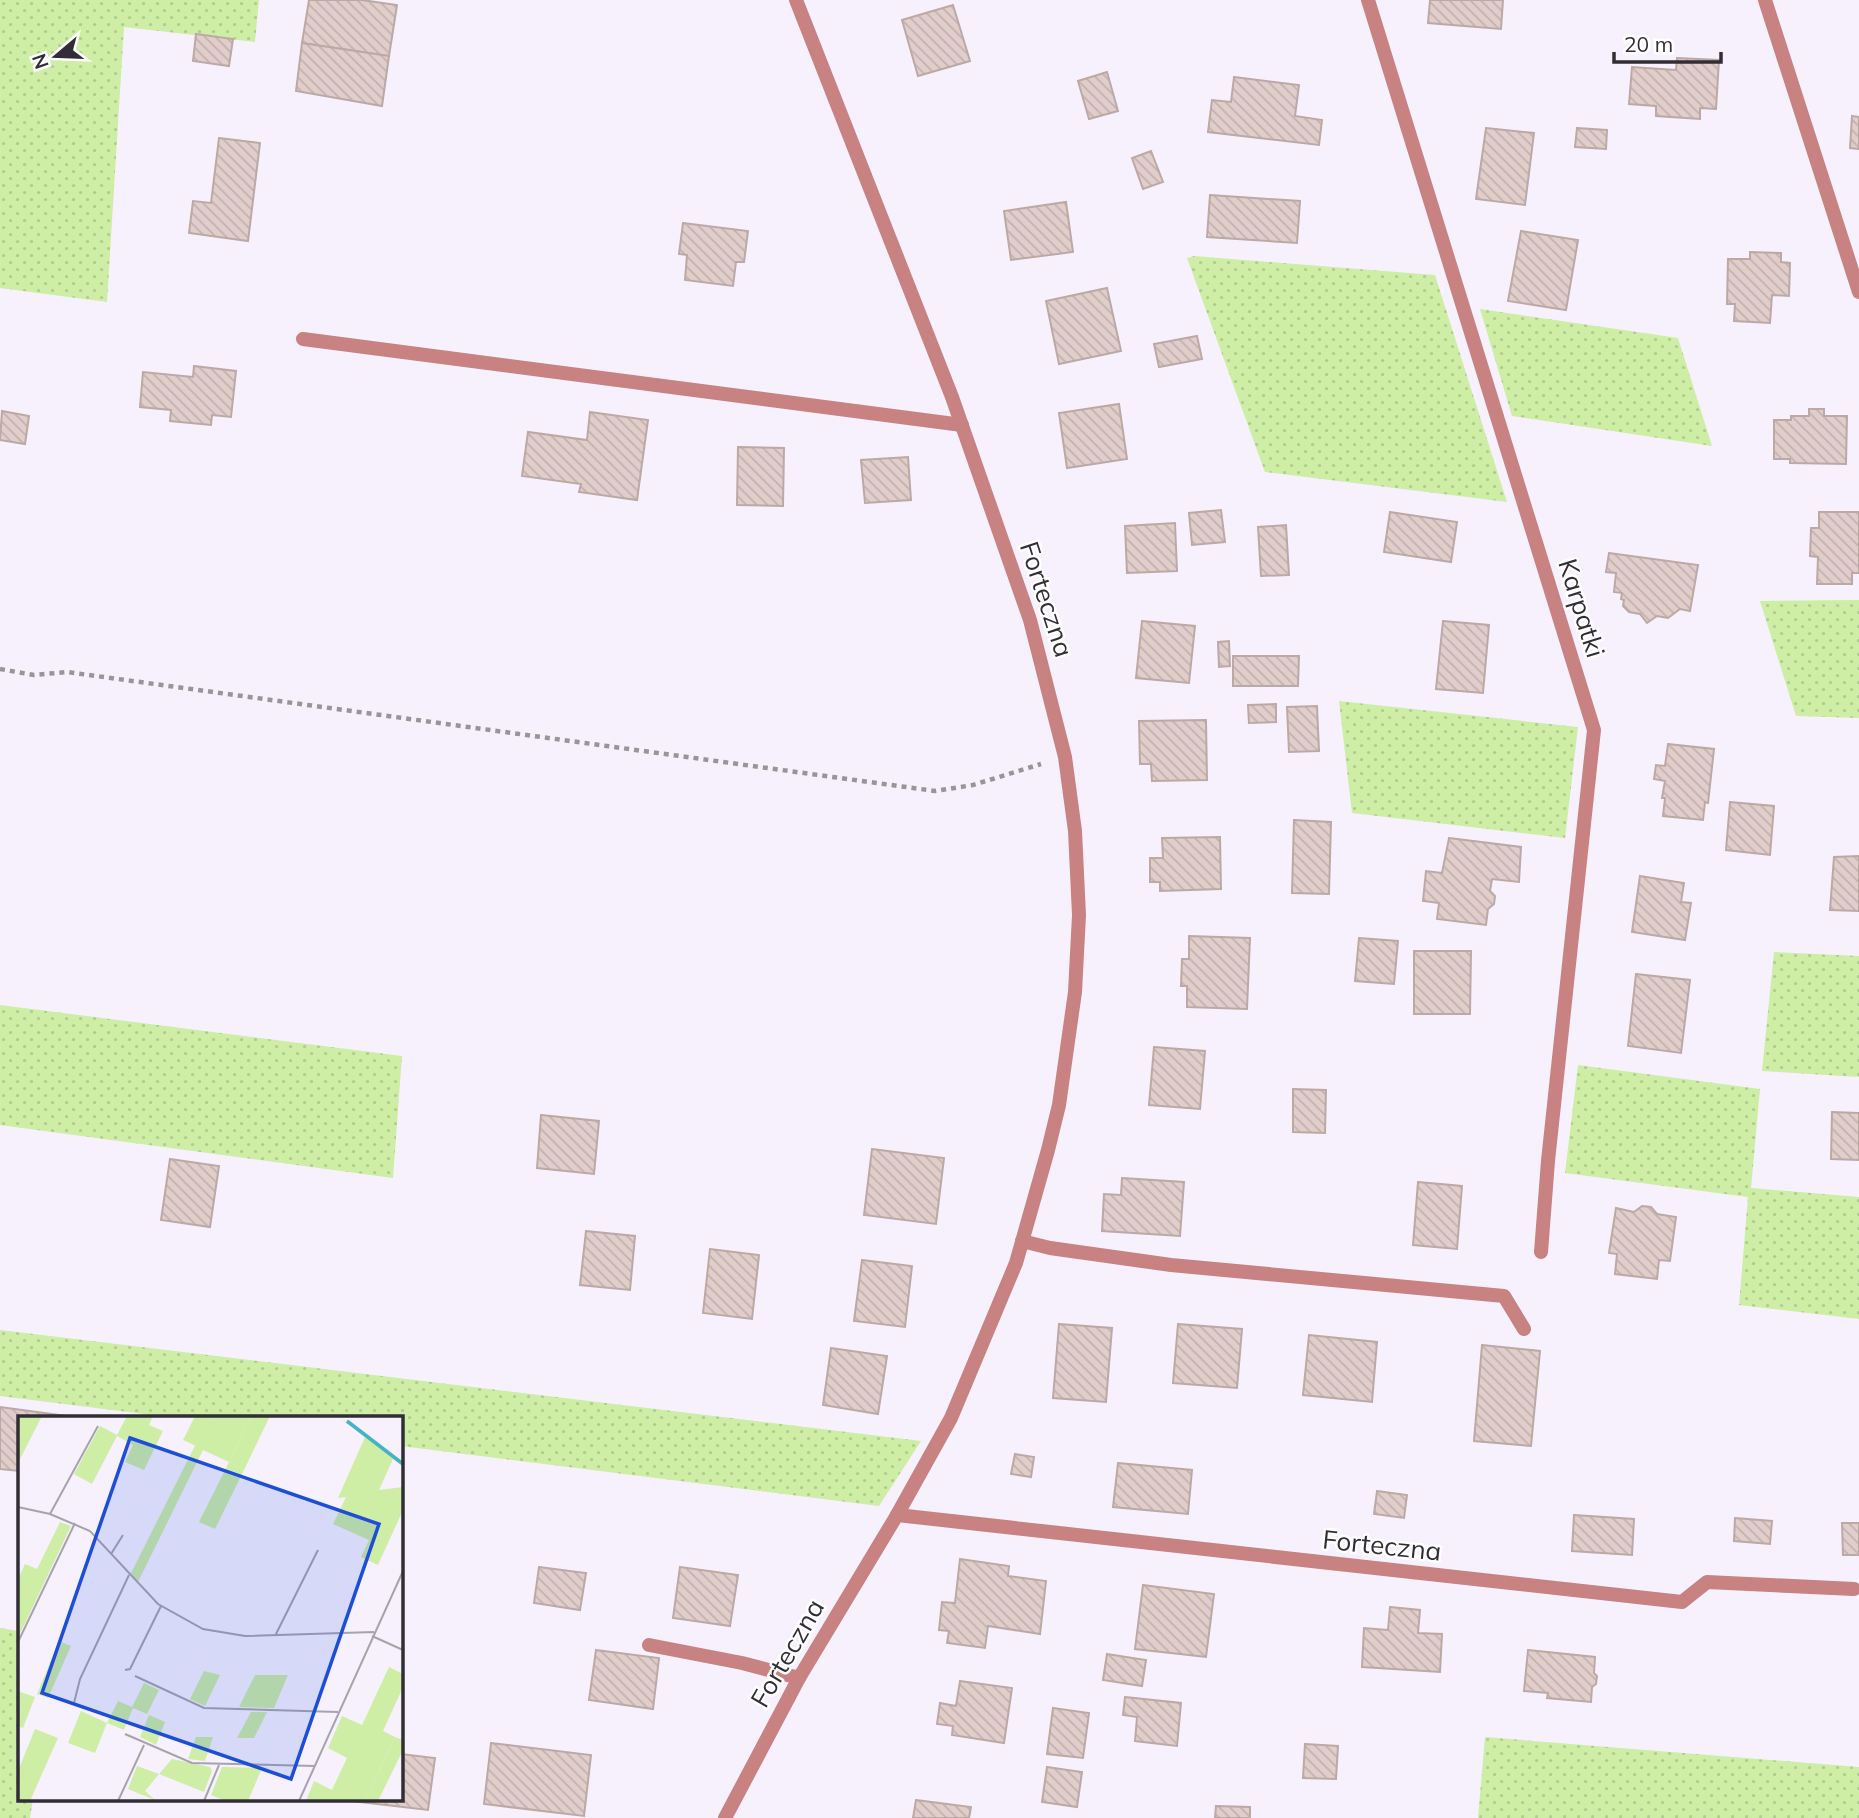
<svg xmlns="http://www.w3.org/2000/svg" width="1859" height="1818" font-family="Mulish,sans-serif">
	<style>
		.grass { fill: url(#grass-dots) }
		.building { fill: url(#building-back-hatch); stroke: #bca9a6; stroke-width: 2 }
		.lines { fill: none; stroke-linecap: round; stroke-linejoin: round }
		.path { stroke: #98949d; stroke-width: 4.5; stroke-dasharray: 5 5; stroke-linecap: butt }
		.lane { stroke: #c78281; stroke-width: 14 }
		.street { stroke: #c78281; stroke-width: 14 }
		.labels { text-anchor: middle; dominant-baseline: central; stroke-width: 5; stroke-linejoin: round; paint-order: stroke }
		.street-label { font-size: 26px; fill: #302e34; stroke: #fff }
		.inset-river { fill: none; stroke: #43b3c9; stroke-width: 3.5 }
		.inset-road { fill: none; stroke: #a7a3ad; stroke-width: 2 }
		.view { fill: #1d4ed8; fill-opacity: 0.15; stroke: #1d4ed8; stroke-width: 3.5 }
		.inset-edge { fill: none; stroke: #302e34; stroke-width: 3.5 }
	</style>
	<defs>
		<pattern id="grass-dots" width="8" height="8" patternUnits="userSpaceOnUse" patternTransform="scale(1.75)"><rect width="8" height="8" fill="#ceeda5"/><path d="M2 2h.1M6 6h.1" fill="none" stroke="#b1cc8f" stroke-width="1.8" stroke-linecap="round"/></pattern>
		<pattern id="building-back-hatch" width="6" height="6" patternUnits="userSpaceOnUse" patternTransform="scale(1.75)"><rect width="6" height="6" fill="#e1cecb"/><path d="M-1 5l2 2M0 0l6 6M5-1l2 2" fill="none" stroke="#c1b1af"/></pattern>
	</defs>
	<rect width="100%" height="100%" fill="#f7f1fe"/>
	<g class="grass">
		<path d="M 0,0 L 259,0 L 255,42 L 124,27 L 107,302 L 0,288 Z"/>
		<path d="M 1194,256 L 1435,275 L 1507,502 L 1265,472 L 1187,258 Z"/>
		<path d="M 1480,309 L 1678,338 L 1712,446 L 1512,416 Z"/>
		<path d="M 1859,600 L 1859,718 L 1796,716 L 1760,601 Z"/>
		<path d="M 1339,701 L 1578,727 L 1565,838 L 1352,813 Z"/>
		<path d="M 1774,952 L 1859,956 L 1859,1077 L 1762,1071 Z"/>
		<path d="M 0,1005 L 402,1056 L 393,1178 L 0,1125 Z"/>
		<path d="M 1578,1065 L 1760,1089 L 1751,1188 L 1859,1197 L 1859,1319 L 1739,1305 L 1748,1197 L 1565,1173 Z"/>
		<path d="M 0,1330 L 921,1441 L 879,1506 L 401,1446 L 401,1417 L 168,1417 L 0,1396 Z"/>
		<path d="M 0,1628 L 19,1631 L 19,1799 L 33,1799 L 30,1818 L 0,1818 Z"/>
		<path d="M 1485,1737 L 1859,1767 L 1859,1818 L 1478,1818 Z"/>
	</g>
	<g class="building">
		<path d="M 309,0 L 362,0 L 397,5 L 389,56 L 302,43 Z"/>
		<path d="M 1430,0 L 1503,0 L 1501,29 L 1428,23 Z"/>
		<path d="M 953,5 L 970,61 L 918,76 L 902,20 Z"/>
		<path d="M 196,34 L 233,39 L 229,66 L 193,61 Z"/>
		<path d="M 302,43 L 389,56 L 382,106 L 296,91 Z"/>
		<path d="M 1677,58 L 1719,60 L 1716,109 L 1700,108 L 1700,119 L 1656,116 L 1656,106 L 1629,104 L 1632,67 L 1676,70 Z"/>
		<path d="M 1107,72 L 1118,111 L 1089,119 L 1078,81 Z"/>
		<path d="M 1234,77 L 1299,85 L 1295,116 L 1322,120 L 1319,145 L 1208,132 L 1212,100 L 1231,102 Z"/>
		<path d="M 1852,116 L 1859,117 L 1859,149 L 1850,148 Z"/>
		<path d="M 1486,128 L 1534,133 L 1525,205 L 1476,199 Z"/>
		<path d="M 1577,128 L 1607,130 L 1606,149 L 1575,147 Z"/>
		<path d="M 219,138 L 260,143 L 248,241 L 189,233 L 193,201 L 211,203 Z"/>
		<path d="M 1151,151 L 1163,182 L 1143,189 L 1132,158 Z"/>
		<path d="M 1210,195 L 1300,201 L 1297,243 L 1207,237 Z"/>
		<path d="M 1066,202 L 1073,252 L 1011,260 L 1004,211 Z"/>
		<path d="M 683,223 L 748,231 L 744,262 L 736,262 L 733,286 L 685,280 L 687,255 L 679,254 Z"/>
		<path d="M 1521,231 L 1578,240 L 1566,310 L 1508,301 Z"/>
		<path d="M 1750,252 L 1781,253 L 1781,262 L 1790,263 L 1789,296 L 1772,295 L 1770,323 L 1734,321 L 1735,304 L 1727,304 L 1728,259 L 1750,259 Z"/>
		<path d="M 1107,288 L 1121,351 L 1059,364 L 1046,301 Z"/>
		<path d="M 1197,336 L 1202,359 L 1159,367 L 1154,344 Z"/>
		<path d="M 194,366 L 236,371 L 231,417 L 212,415 L 211,425 L 170,421 L 171,410 L 140,407 L 143,372 L 193,377 Z"/>
		<path d="M 1119,404 L 1127,459 L 1067,468 L 1059,413 Z"/>
		<path d="M 1809,409 L 1824,409 L 1824,416 L 1847,416 L 1846,464 L 1790,463 L 1790,459 L 1774,459 L 1774,420 L 1791,420 L 1791,416 L 1809,416 Z"/>
		<path d="M 2,411 L 29,416 L 25,444 L 0,440 Z"/>
		<path d="M 590,412 L 648,420 L 637,500 L 579,492 L 581,484 L 522,476 L 528,432 L 587,440 Z"/>
		<path d="M 738,447 L 784,448 L 783,506 L 737,505 Z"/>
		<path d="M 908,457 L 911,500 L 865,503 L 861,460 Z"/>
		<path d="M 1221,510 L 1225,542 L 1192,545 L 1189,513 Z"/>
		<path d="M 1390,512 L 1457,522 L 1451,562 L 1384,552 Z"/>
		<path d="M 1819,512 L 1859,512 L 1859,573 L 1852,573 L 1852,584 L 1817,584 L 1818,557 L 1810,556 L 1811,528 L 1819,528 Z"/>
		<path d="M 1175,523 L 1177,571 L 1127,573 L 1125,526 Z"/>
		<path d="M 1286,525 L 1289,575 L 1261,576 L 1258,527 Z"/>
		<path d="M 1609,553 L 1698,565 L 1690,611 L 1680,609 L 1668,618 L 1657,616 L 1647,623 L 1640,614 L 1629,612 L 1623,606 L 1624,600 L 1621,599 L 1622,593 L 1614,592 L 1616,573 L 1606,572 Z"/>
		<path d="M 1142,621 L 1195,626 L 1189,683 L 1136,678 Z"/>
		<path d="M 1443,621 L 1489,625 L 1483,693 L 1436,689 Z"/>
		<path d="M 1229,641 L 1230,666 L 1219,667 L 1218,642 Z"/>
		<path d="M 1233,656 L 1299,656 L 1298,686 L 1233,686 Z"/>
		<path d="M 1276,704 L 1276,722 L 1249,723 L 1248,705 Z"/>
		<path d="M 1317,706 L 1319,751 L 1289,752 L 1287,707 Z"/>
		<path d="M 1206,720 L 1207,780 L 1152,781 L 1151,764 L 1140,764 L 1139,721 Z"/>
		<path d="M 1668,744 L 1714,749 L 1708,803 L 1705,802 L 1703,820 L 1663,816 L 1665,798 L 1662,798 L 1665,781 L 1654,779 L 1656,765 L 1665,766 Z"/>
		<path d="M 1730,802 L 1774,806 L 1770,855 L 1726,850 Z"/>
		<path d="M 1294,820 L 1331,822 L 1329,894 L 1292,893 Z"/>
		<path d="M 1220,837 L 1221,889 L 1160,891 L 1160,882 L 1150,882 L 1150,858 L 1163,858 L 1162,838 Z"/>
		<path d="M 1449,838 L 1521,847 L 1519,882 L 1492,879 L 1490,891 L 1495,896 L 1494,904 L 1488,909 L 1486,925 L 1437,919 L 1439,903 L 1423,901 L 1426,871 L 1442,873 Z"/>
		<path d="M 1859,856 L 1859,911 L 1830,910 L 1834,857 Z"/>
		<path d="M 1640,876 L 1684,883 L 1681,902 L 1691,903 L 1685,940 L 1632,932 Z"/>
		<path d="M 1189,936 L 1250,938 L 1247,1009 L 1187,1007 L 1187,986 L 1181,986 L 1182,959 L 1189,959 Z"/>
		<path d="M 1359,938 L 1398,941 L 1394,984 L 1355,981 Z"/>
		<path d="M 1414,951 L 1471,951 L 1470,1014 L 1414,1014 Z"/>
		<path d="M 1636,974 L 1690,980 L 1681,1053 L 1628,1046 Z"/>
		<path d="M 1154,1047 L 1205,1051 L 1200,1109 L 1149,1105 Z"/>
		<path d="M 1293,1089 L 1326,1090 L 1325,1133 L 1293,1132 Z"/>
		<path d="M 1832,1112 L 1859,1113 L 1859,1160 L 1831,1159 Z"/>
		<path d="M 541,1115 L 599,1121 L 594,1174 L 537,1168 Z"/>
		<path d="M 872,1149 L 944,1158 L 936,1224 L 864,1215 Z"/>
		<path d="M 170,1159 L 219,1166 L 210,1227 L 161,1220 Z"/>
		<path d="M 1122,1178 L 1184,1182 L 1180,1236 L 1102,1231 L 1104,1194 L 1121,1195 Z"/>
		<path d="M 1418,1182 L 1462,1186 L 1457,1249 L 1413,1245 Z"/>
		<path d="M 1642,1206 L 1651,1207 L 1657,1214 L 1676,1217 L 1670,1261 L 1659,1260 L 1657,1279 L 1615,1274 L 1617,1254 L 1609,1253 L 1616,1208 L 1634,1212 Z"/>
		<path d="M 586,1231 L 635,1236 L 630,1290 L 580,1285 Z"/>
		<path d="M 710,1249 L 759,1255 L 752,1319 L 703,1313 Z"/>
		<path d="M 862,1260 L 912,1266 L 905,1327 L 854,1321 Z"/>
		<path d="M 1059,1324 L 1112,1328 L 1106,1402 L 1053,1398 Z"/>
		<path d="M 1178,1324 L 1242,1329 L 1237,1388 L 1173,1383 Z"/>
		<path d="M 1309,1335 L 1377,1342 L 1372,1402 L 1303,1395 Z"/>
		<path d="M 1482,1345 L 1540,1351 L 1531,1446 L 1474,1441 Z"/>
		<path d="M 831,1348 L 887,1356 L 878,1414 L 823,1405 Z"/>
		<path d="M 0,1407 L 74,1417 L 19,1417 L 19,1471 L 0,1469 Z"/>
		<path d="M 1015,1454 L 1034,1457 L 1031,1477 L 1011,1474 Z"/>
		<path d="M 1118,1463 L 1192,1470 L 1188,1514 L 1113,1507 Z"/>
		<path d="M 1377,1491 L 1407,1495 L 1404,1518 L 1374,1514 Z"/>
		<path d="M 1574,1515 L 1634,1519 L 1632,1555 L 1572,1551 Z"/>
		<path d="M 1735,1518 L 1772,1521 L 1770,1544 L 1734,1541 Z"/>
		<path d="M 1842,1523 L 1859,1523 L 1859,1555 L 1843,1555 Z"/>
		<path d="M 960,1559 L 1009,1566 L 1008,1576 L 1046,1581 L 1040,1634 L 988,1626 L 985,1648 L 947,1643 L 949,1631 L 939,1630 L 942,1602 L 955,1603 Z"/>
		<path d="M 539,1567 L 586,1573 L 580,1610 L 534,1603 Z"/>
		<path d="M 680,1567 L 738,1575 L 730,1626 L 673,1618 Z"/>
		<path d="M 1143,1585 L 1214,1594 L 1206,1657 L 1135,1649 Z"/>
		<path d="M 1390,1607 L 1420,1610 L 1418,1633 L 1442,1634 L 1440,1672 L 1362,1667 L 1364,1628 L 1388,1630 Z"/>
		<path d="M 596,1650 L 659,1658 L 653,1709 L 589,1700 Z"/>
		<path d="M 1528,1650 L 1595,1657 L 1594,1673 L 1597,1676 L 1596,1684 L 1592,1687 L 1591,1702 L 1547,1698 L 1548,1693 L 1524,1691 Z"/>
		<path d="M 1107,1654 L 1146,1660 L 1142,1686 L 1103,1680 Z"/>
		<path d="M 960,1681 L 1012,1688 L 1004,1743 L 952,1735 L 953,1726 L 937,1724 L 940,1703 L 956,1706 Z"/>
		<path d="M 1125,1697 L 1181,1703 L 1177,1746 L 1135,1741 L 1137,1717 L 1123,1715 Z"/>
		<path d="M 1053,1708 L 1089,1713 L 1083,1758 L 1047,1754 Z"/>
		<path d="M 491,1743 L 591,1755 L 584,1816 L 484,1804 Z"/>
		<path d="M 1305,1744 L 1338,1746 L 1336,1779 L 1303,1778 Z"/>
		<path d="M 401,1754 L 435,1758 L 428,1810 L 334,1799 L 401,1799 Z"/>
		<path d="M 1047,1767 L 1082,1772 L 1077,1807 L 1042,1802 Z"/>
		<path d="M 916,1800 L 971,1807 L 969,1818 L 913,1818 Z"/>
		<path d="M 1216,1806 L 1250,1807 L 1250,1818 L 1215,1818 Z"/>
	</g>
	<g class="lines">
		<path class="path" d="M 0,669 L 34,675 L 67,672 L 935,791 L 973,785 L 1041,764"/>
		<g class="lane">
			<path d="M 303,339 L 962,425"/>
			<path d="M 1022,1241 L 1050,1248 L 1171,1265 L 1504,1296 L 1524,1329"/>
			<path d="M 897,1515 L 1682,1602 L 1707,1582 L 1854,1589"/>
			<path d="M 649,1645 L 742,1663 L 799,1678"/>
		</g>
		<g class="street">
			<path d="M 1368,0 L 1594,730 L 1548,1161 L 1541,1252"/>
			<path d="M 1765,0 L 1859,292"/>
			<path d="M 725,1818 L 799,1678 L 897,1515 L 951,1418 L 1016,1263 L 1048,1150 L 1059,1105 L 1075,992 L 1079,915 L 1075,831 L 1065,757 L 1030,620 L 952,397 L 796,0"/>
		</g>
	</g>
	<g class="labels">
		<g class="street-label">
			<text transform="translate(1047 599) rotate(72)">Forteczna</text>
			<text transform="translate(1582 608) rotate(73)">Karpatki</text>
			<text transform="translate(1382 1545) rotate(6)">Forteczna</text>
			<text transform="translate(787 1653) rotate(-60)">Forteczna</text>
		</g>
	</g>
	<g transform="translate(18 1416)">
		<rect width="385" height="385" fill="#f7f1fe"/>
		<path d="M 0,0 L 24,0 L 0,47 ZM 109,0 L 135,0 L 131,9 L 145,15 L 126,54 L 107,46 L 115,29 L 99,20 L 74,68 L 56,58 L 82,10 L 99,19 ZM 192,0 L 233,0 L 211,46 L 226,54 L 197,113 L 181,106 L 211,46 L 185,34 L 120,166 L 113,157 ZM 319,0 L 385,46 L 385,50 L 375,43 L 361,74 L 385,71 L 385,94 L 360,149 L 343,141 L 351,124 L 315,108 L 328,81 L 320,82 L 347,21 ZM 42,106 L 53,110 L 0,222 L 0,163 L 7,148 L 19,153 ZM 41,225 L 53,230 L 30,282 L 19,278 ZM 371,251 L 385,258 L 385,271 L 365,315 L 377,321 L 347,385 L 288,385 L 296,365 L 314,374 L 329,342 L 310,332 L 324,300 L 344,309 ZM 186,255 L 202,259 L 187,290 L 172,283 ZM 237,259 L 270,259 L 256,292 L 221,291 ZM 126,267 L 141,274 L 129,298 L 115,292 L 106,314 L 89,307 L 100,285 L 114,291 ZM 0,275 L 17,281 L 5,312 L 0,310 ZM 233,296 L 249,296 L 236,322 L 219,322 ZM 131,299 L 147,306 L 138,329 L 122,321 ZM 17,313 L 40,322 L 12,385 L 0,385 L 0,355 ZM 178,321 L 195,321 L 187,345 L 170,343 ZM 154,343 L 192,351 L 194,355 L 186,376 L 141,358 L 127,375 L 137,384 L 110,373 L 119,350 L 141,358 ZM 204,351 L 244,352 L 230,385 L 208,385 L 193,379 Z" fill="#ceeda5"/>
		<path d="M 177,0 L 192,0 L 178,30 L 165,24 ZM 233,0 L 252,0 L 226,54 L 211,46 ZM 63,295 L 89,307 L 77,337 L 50,327 ZM 377,321 L 385,324 L 385,334 L 360,385 L 347,385 Z" fill="#ceeda5"/>
		<path class="inset-river" d="M 329,5 L 385,48"/>
		<path class="inset-road" d="M 0,91 L 32,98 L 72,115 L 140,188 L 185,213 L 227,220 L 356,216M 32,98 L 80,10M 93,138 L 105,119M 257,220 L 300,134M 354,220 L 385,234M 0,226 L 57,107M 107,254 L 112,253 L 143,190M 117,260 L 186,292 L 320,296M 56,287 L 62,263 L 111,159M 107,318 L 174,347 L 297,350M 100,385 L 126,329M 186,385 L 201,349M 281,385 L 385,155"/>
		<path class="view" d="M 112,22 L 361,108 L 273,363 L 24,277 Z"/>
		<rect width="385" height="385" class="inset-edge"/>
	</g>
	<g transform="translate(56 56) rotate(251)" stroke="#ffffff" stroke-width="5" paint-order="stroke">
	<path d="M0-5L12 26L0 18L-12 26Z" fill="#302e34"/>
	<text y="-10" font-size="19" font-weight="bold" text-anchor="middle" fill="#302e34">N</text>
	</g>
	<path d="M1614 52v10h107v-10" fill="none" stroke="#302e34" stroke-width="3.5"/>
	<text x="1624" y="52" font-size="21" fill="#302e34" stroke="#ffffff" stroke-width="5" paint-order="stroke">20 m</text>
</svg>
